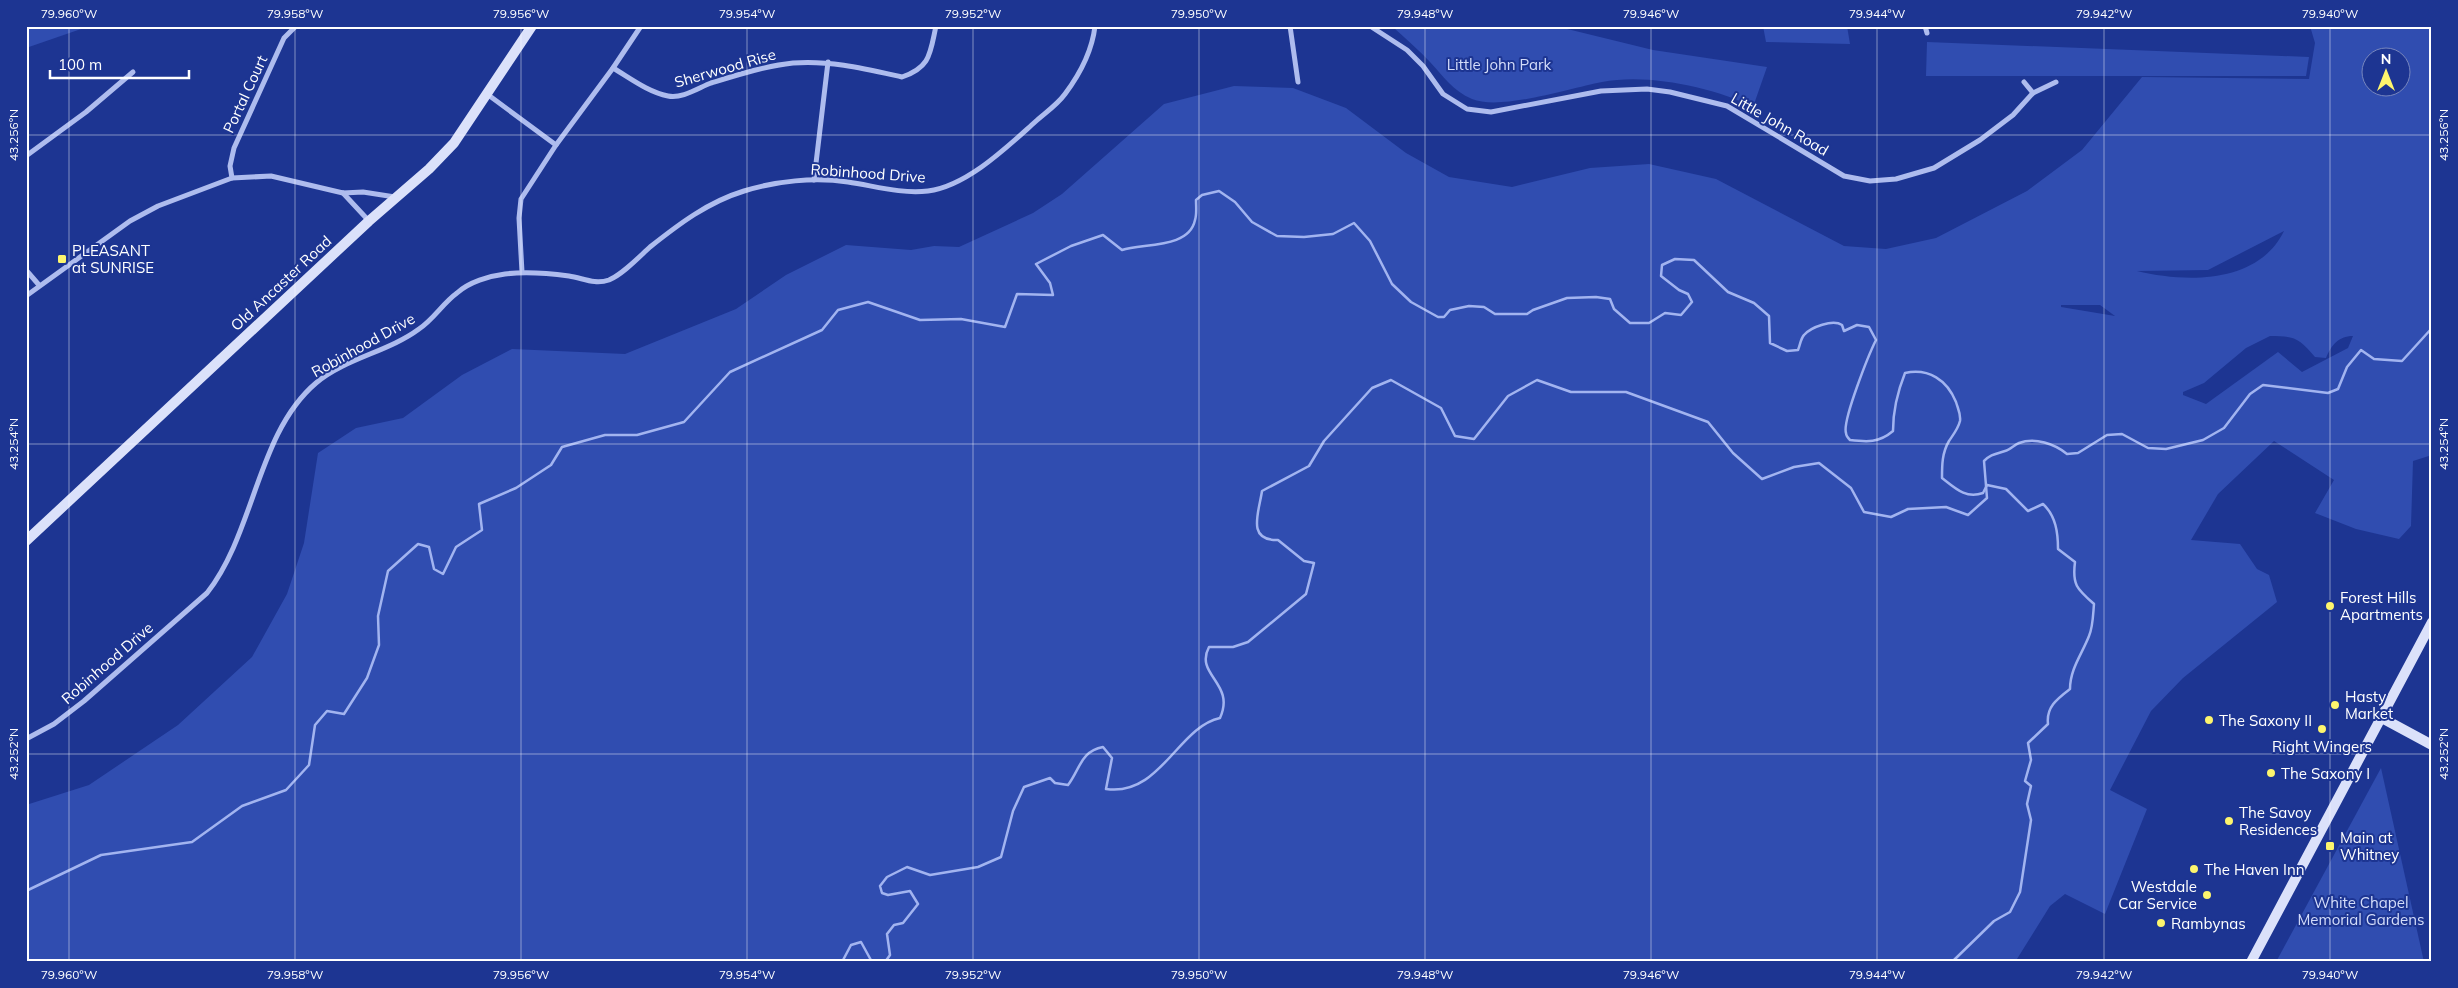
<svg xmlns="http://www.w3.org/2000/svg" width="2458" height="988" font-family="Mulish,sans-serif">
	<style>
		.green { fill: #304db0; fill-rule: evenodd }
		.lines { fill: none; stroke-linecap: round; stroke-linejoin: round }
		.stream { stroke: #a2b4f0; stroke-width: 2.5 }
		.street { stroke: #aebcee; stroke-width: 5 }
		.secondary { stroke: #dbe1fa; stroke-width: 10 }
		.ticks { fill: none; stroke: #fff; stroke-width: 1; stroke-opacity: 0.45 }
		.poi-dot { fill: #fdf56d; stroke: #1d3592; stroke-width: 2 }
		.labels { text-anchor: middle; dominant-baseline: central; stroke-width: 4; stroke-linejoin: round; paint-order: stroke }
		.park-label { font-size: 15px; fill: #d4ddfa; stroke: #1d3592 }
		.street-label { font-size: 15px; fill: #fff; stroke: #1d3592 }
		.poi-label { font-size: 15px; fill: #fff; stroke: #1d3592; text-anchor: start }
		.neatline { fill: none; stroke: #fff; stroke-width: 2 }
		.ticks-label { font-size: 12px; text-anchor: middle; fill: #fff }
	</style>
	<rect width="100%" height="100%" fill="#1d3592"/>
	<g class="green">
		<path d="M 26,26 L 80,26 L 81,29 L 26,48 Z"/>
		<path d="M 1390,26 L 1555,26 L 1653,50 L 1767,67 L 1753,107 C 1713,87 1647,73 1602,82 C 1570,88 1501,111 1472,99 C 1453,91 1443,76 1430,62 C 1419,50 1406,39 1394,28 Z"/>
		<path d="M 1763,26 L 1847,26 L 1850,44 L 1766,42 Z"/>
		<path d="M 2310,26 L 2432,26 L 2432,455 L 2413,461 L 2411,526 L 2399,539 L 2356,529 L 2315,513 L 2334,480 L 2274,441 L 2218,494 L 2191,540 L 2240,544 L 2257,569 L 2269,575 L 2277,602 L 2183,678 L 2151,711 L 2110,790 L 2147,809 L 2105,914 L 2065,894 L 2050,906 L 2017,959 L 2018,962 L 26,962 L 26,805 L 89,785 L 178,725 L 252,657 L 287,594 L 304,543 L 318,453 L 356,428 L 403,418 L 462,375 L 512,349 L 625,354 L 736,309 L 786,275 L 846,245 L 911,250 L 934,246 L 959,247 L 1033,213 L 1062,194 L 1164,104 L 1234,86 L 1293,88 L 1346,108 L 1406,153 L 1449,177 L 1512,187 L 1590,168 L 1649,164 L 1716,179 L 1844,246 L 1886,249 L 1936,238 L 2027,191 L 2082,150 L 2142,77 L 2309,79 L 2315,43 ZM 2370,58 L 2400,58 L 2400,88 L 2370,88 ZM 2284,231 C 2258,284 2187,283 2137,271 L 2208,270 ZM 2061,305 L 2100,305 L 2115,316 L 2061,307 ZM 2270,336 C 2295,336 2299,338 2315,357 L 2326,358 C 2331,346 2338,336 2353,336 L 2348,348 L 2302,372 L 2278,352 L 2206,404 L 2183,395 L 2183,392 L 2204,383 L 2246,348 Z"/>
		<path d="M 1927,42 L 2309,57 L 2306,76 L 1926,76 Z"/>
		<path d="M 2381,768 L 2424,962 L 2276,962 Z"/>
	</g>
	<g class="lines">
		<g class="stream">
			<path d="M 26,891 L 101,855 L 192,842 L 242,806 L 286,790 L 309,765 L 315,725 L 327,711 L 344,714 L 367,678 L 379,645 L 378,616 L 388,571 L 418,544 L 429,547 L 434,569 L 443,574 L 456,547 L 482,530 L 479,504 L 516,488 L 551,465 L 562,447 L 605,435 L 637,435 L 684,422 L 730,372 L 822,330 L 838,310 L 868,302 L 920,320 L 961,319 L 1005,327 L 1017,294 L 1053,295 L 1050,283 L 1036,264 L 1071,246 L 1103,235 L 1122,250 C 1143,243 1189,249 1195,220 C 1197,214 1196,207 1196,200 L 1202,195 L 1219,191 L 1235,202 L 1252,222 L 1277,236 L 1304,237 L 1333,234 L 1354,223 L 1370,241 L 1392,284 L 1411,302 L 1438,317 L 1444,317 L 1450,310 L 1469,306 L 1484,307 L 1495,314 L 1527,314 L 1533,310 L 1567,298 L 1596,297 L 1610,299 L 1614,309 L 1630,323 L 1649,323 L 1665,313 L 1681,315 L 1692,302 L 1688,294 L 1679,290 L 1661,276 L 1662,265 L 1675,259 L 1694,260 L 1728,292 L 1754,303 L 1769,316 L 1770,343 L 1787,351 L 1798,350 C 1800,345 1801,338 1804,335 C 1811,327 1833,319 1842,325 L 1844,331 L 1857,325 L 1869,327 L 1876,340 C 1869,354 1842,421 1846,433 C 1846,436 1848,438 1850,440 C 1867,442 1879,443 1893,431 C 1893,410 1897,393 1905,373 C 1929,368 1947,380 1956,402 C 1958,409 1961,414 1960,421 C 1958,429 1953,435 1949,441 C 1942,453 1942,465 1942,478 C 1956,489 1966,499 1983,493 L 1987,485"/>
			<path d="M 842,962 L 851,945 L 861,942 L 872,962"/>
			<path d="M 885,962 L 890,955 L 887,934 L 894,925 L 903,923 L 918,904 L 910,891 L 888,895 L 882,893 L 880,886 L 887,877 L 907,867 L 930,875 L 978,867 L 1001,857 L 1013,811 L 1024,787 L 1050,778 L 1055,783 L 1068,785 C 1080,769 1081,751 1103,747 L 1112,758 L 1106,789 C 1160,797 1178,727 1220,718 C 1236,683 1194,675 1209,647 L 1233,647 L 1248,642 L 1306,594 L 1314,563 L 1304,561 L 1278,540 C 1246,541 1259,512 1262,491 L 1309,466 L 1324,441 L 1372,388 L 1391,380 L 1441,408 L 1455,436 L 1474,439 L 1508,396 L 1537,380 L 1571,392 L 1626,392 L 1708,422 L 1733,453 L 1762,479 L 1794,467 L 1819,463 L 1851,488 L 1864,512 L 1891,517 L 1908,509 L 1946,507 L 1968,515 L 1987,498 L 1984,461 C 1991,454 1996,454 2005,451 C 2010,450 2014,445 2019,443 C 2035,437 2055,444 2067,454 L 2078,453 L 2107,435 L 2122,434 L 2148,448 L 2166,449 L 2203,440 L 2224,428 L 2250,394 L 2263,385 L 2328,393 L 2338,389 L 2347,367 L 2361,350 L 2374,359 L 2402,361 L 2432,328"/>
			<path d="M 1885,962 C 1909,959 1931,962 1954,960 L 1994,921 L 2010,912 L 2020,892 L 2031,820 L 2027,804 L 2031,786 L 2025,781 L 2031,760 L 2028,743 L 2048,724 C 2046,707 2057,699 2070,689 C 2070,669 2082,654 2089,636 C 2093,627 2093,615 2094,604 C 2077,589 2072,585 2075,562 L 2058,549 C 2058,533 2056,516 2043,504 L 2028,511 L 2006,489 L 1987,485"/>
		</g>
		<g class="street">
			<path d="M 1290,26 L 1298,82"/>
			<path d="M 1370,26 L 1407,50 L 1423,66 L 1443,94 L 1467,109 L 1491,112 L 1601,91 L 1647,89 L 1670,92 L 1727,106 L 1844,176 L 1870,181 L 1896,179 L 1934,168 L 1980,140 L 2013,115 L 2033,93 L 2056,82"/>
			<path d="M 1925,26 L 1927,33"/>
			<path d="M 613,68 C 630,78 648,92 668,96 C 682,99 698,88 711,83 C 737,75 765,66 793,63 C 830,60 866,69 902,77 C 931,67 930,53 936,26"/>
			<path d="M 2024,82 L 2033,93"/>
			<path d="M 487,94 L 556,145"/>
			<path d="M 26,156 L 86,112 L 133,72"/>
			<path d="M 232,178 L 230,166 L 234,148 L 284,38 L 296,26"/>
			<path d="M 814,180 L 828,62"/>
			<path d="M 343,193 L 369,221"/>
			<path d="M 26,270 L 39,285"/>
			<path d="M 522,272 L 519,218 L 521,199 L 556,145 L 613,68 L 641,26"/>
			<path d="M 26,296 L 130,221 L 158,206 L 232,178 L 271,176 L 343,193 L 363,192 L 395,197"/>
			<path d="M 26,739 L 54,724 L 84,701 L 207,593 C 255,532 257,433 316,383 C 346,358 388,352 419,329 C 434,319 443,303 457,293 C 469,282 489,276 505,274 C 527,271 547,273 569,276 C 583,278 594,285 609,280 C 623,274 638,258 650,247 C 679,224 708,202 744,191 C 776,181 814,177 848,182 C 875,186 900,194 928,191 C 967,186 1007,147 1035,122 C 1045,113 1057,105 1065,94 C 1080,74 1092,52 1095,26"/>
		</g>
		<g class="secondary">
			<path d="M 26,541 L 369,221 L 429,169 L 454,143 L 532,26"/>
			<path d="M 2382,718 L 2432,745"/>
			<path d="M 2251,962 L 2432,622"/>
		</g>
	</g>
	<path class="ticks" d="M 69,26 L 69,962M 295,26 L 295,962M 521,26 L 521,962M 747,26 L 747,962M 973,26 L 973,962M 1199,26 L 1199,962M 1425,26 L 1425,962M 1651,26 L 1651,962M 1877,26 L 1877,962M 2104,26 L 2104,962M 2330,26 L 2330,962M 26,135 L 2432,135M 26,444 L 2432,444M 26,754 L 2432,754"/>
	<g class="poi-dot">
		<rect x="57" y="254" width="10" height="10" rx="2.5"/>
		<circle cx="2330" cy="606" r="5"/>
		<circle cx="2335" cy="705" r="5"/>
		<circle cx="2209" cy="720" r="5"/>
		<circle cx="2322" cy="729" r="5"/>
		<circle cx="2271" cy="773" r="5"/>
		<circle cx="2229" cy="821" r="5"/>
		<rect x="2325" y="841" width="10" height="10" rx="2.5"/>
		<circle cx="2194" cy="869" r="5"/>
		<circle cx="2207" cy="895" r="5"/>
		<circle cx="2161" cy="923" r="5"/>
	</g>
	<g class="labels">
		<g class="park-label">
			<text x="1499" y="64">Little John Park</text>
			<text x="2361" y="902">White Chapel<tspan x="2361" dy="17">Memorial Gardens</tspan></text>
		</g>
		<g class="street-label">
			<text transform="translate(725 68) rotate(-16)">Sherwood Rise</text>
			<text transform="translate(245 94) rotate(-65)">Portal Court</text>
			<text transform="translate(1780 124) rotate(30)">Little John Road</text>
			<text transform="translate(868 173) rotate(4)">Robinhood Drive</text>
			<text transform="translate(281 283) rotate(-43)">Old Ancaster Road</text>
			<text transform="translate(363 345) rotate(-29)">Robinhood Drive</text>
			<text transform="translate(107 663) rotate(-41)">Robinhood Drive</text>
		</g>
		<g class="poi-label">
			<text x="72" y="250">PLEASANT<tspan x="72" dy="17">at SUNRISE</tspan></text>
			<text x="2340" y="597">Forest Hills<tspan x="2340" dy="17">Apartments</tspan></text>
			<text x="2345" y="696">Hasty<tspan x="2345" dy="17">Market</tspan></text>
			<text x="2219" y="720">The Saxony II</text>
			<text x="2322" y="746" text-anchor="middle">Right Wingers</text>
			<text x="2281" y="773">The Saxony I</text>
			<text x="2239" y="812">The Savoy<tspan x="2239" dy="17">Residences</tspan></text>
			<text x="2340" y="837">Main at<tspan x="2340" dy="17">Whitney</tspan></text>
			<text x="2204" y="869">The Haven Inn</text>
			<text x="2197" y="886" text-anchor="end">Westdale<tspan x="2197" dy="17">Car Service</tspan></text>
			<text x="2171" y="923">Rambynas</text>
		</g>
	</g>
	<rect width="2458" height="988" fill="none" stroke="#1d3592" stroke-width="55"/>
	<g transform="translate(2386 72)"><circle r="24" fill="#1d3592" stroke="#7786be"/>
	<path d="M0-4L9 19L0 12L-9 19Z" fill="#fdf56d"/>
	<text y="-8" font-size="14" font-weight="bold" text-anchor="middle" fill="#ffffff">N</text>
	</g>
	<path d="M50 70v8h139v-8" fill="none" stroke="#ffffff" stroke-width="2.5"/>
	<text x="58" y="70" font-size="15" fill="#ffffff" stroke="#1d3592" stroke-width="4" paint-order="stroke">100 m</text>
	<rect x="28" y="28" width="2402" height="932" class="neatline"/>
	<g class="ticks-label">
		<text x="69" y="18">79.960°W</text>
		<text x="295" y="18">79.958°W</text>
		<text x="521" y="18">79.956°W</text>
		<text x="747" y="18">79.954°W</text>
		<text x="973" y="18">79.952°W</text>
		<text x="1199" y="18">79.950°W</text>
		<text x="1425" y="18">79.948°W</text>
		<text x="1651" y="18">79.946°W</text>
		<text x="1877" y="18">79.944°W</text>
		<text x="2104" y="18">79.942°W</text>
		<text x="2330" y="18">79.940°W</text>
		<text transform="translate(14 135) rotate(-90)" y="4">43.256°N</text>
		<text transform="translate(2444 135) rotate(-90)" y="4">43.256°N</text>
		<text transform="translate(14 444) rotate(-90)" y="4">43.254°N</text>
		<text transform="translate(2444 444) rotate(-90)" y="4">43.254°N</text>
		<text transform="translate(14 754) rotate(-90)" y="4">43.252°N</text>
		<text transform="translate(2444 754) rotate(-90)" y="4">43.252°N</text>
		<text x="69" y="979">79.960°W</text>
		<text x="295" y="979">79.958°W</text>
		<text x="521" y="979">79.956°W</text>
		<text x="747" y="979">79.954°W</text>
		<text x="973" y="979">79.952°W</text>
		<text x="1199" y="979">79.950°W</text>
		<text x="1425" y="979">79.948°W</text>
		<text x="1651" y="979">79.946°W</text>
		<text x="1877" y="979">79.944°W</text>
		<text x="2104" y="979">79.942°W</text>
		<text x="2330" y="979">79.940°W</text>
	</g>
</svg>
